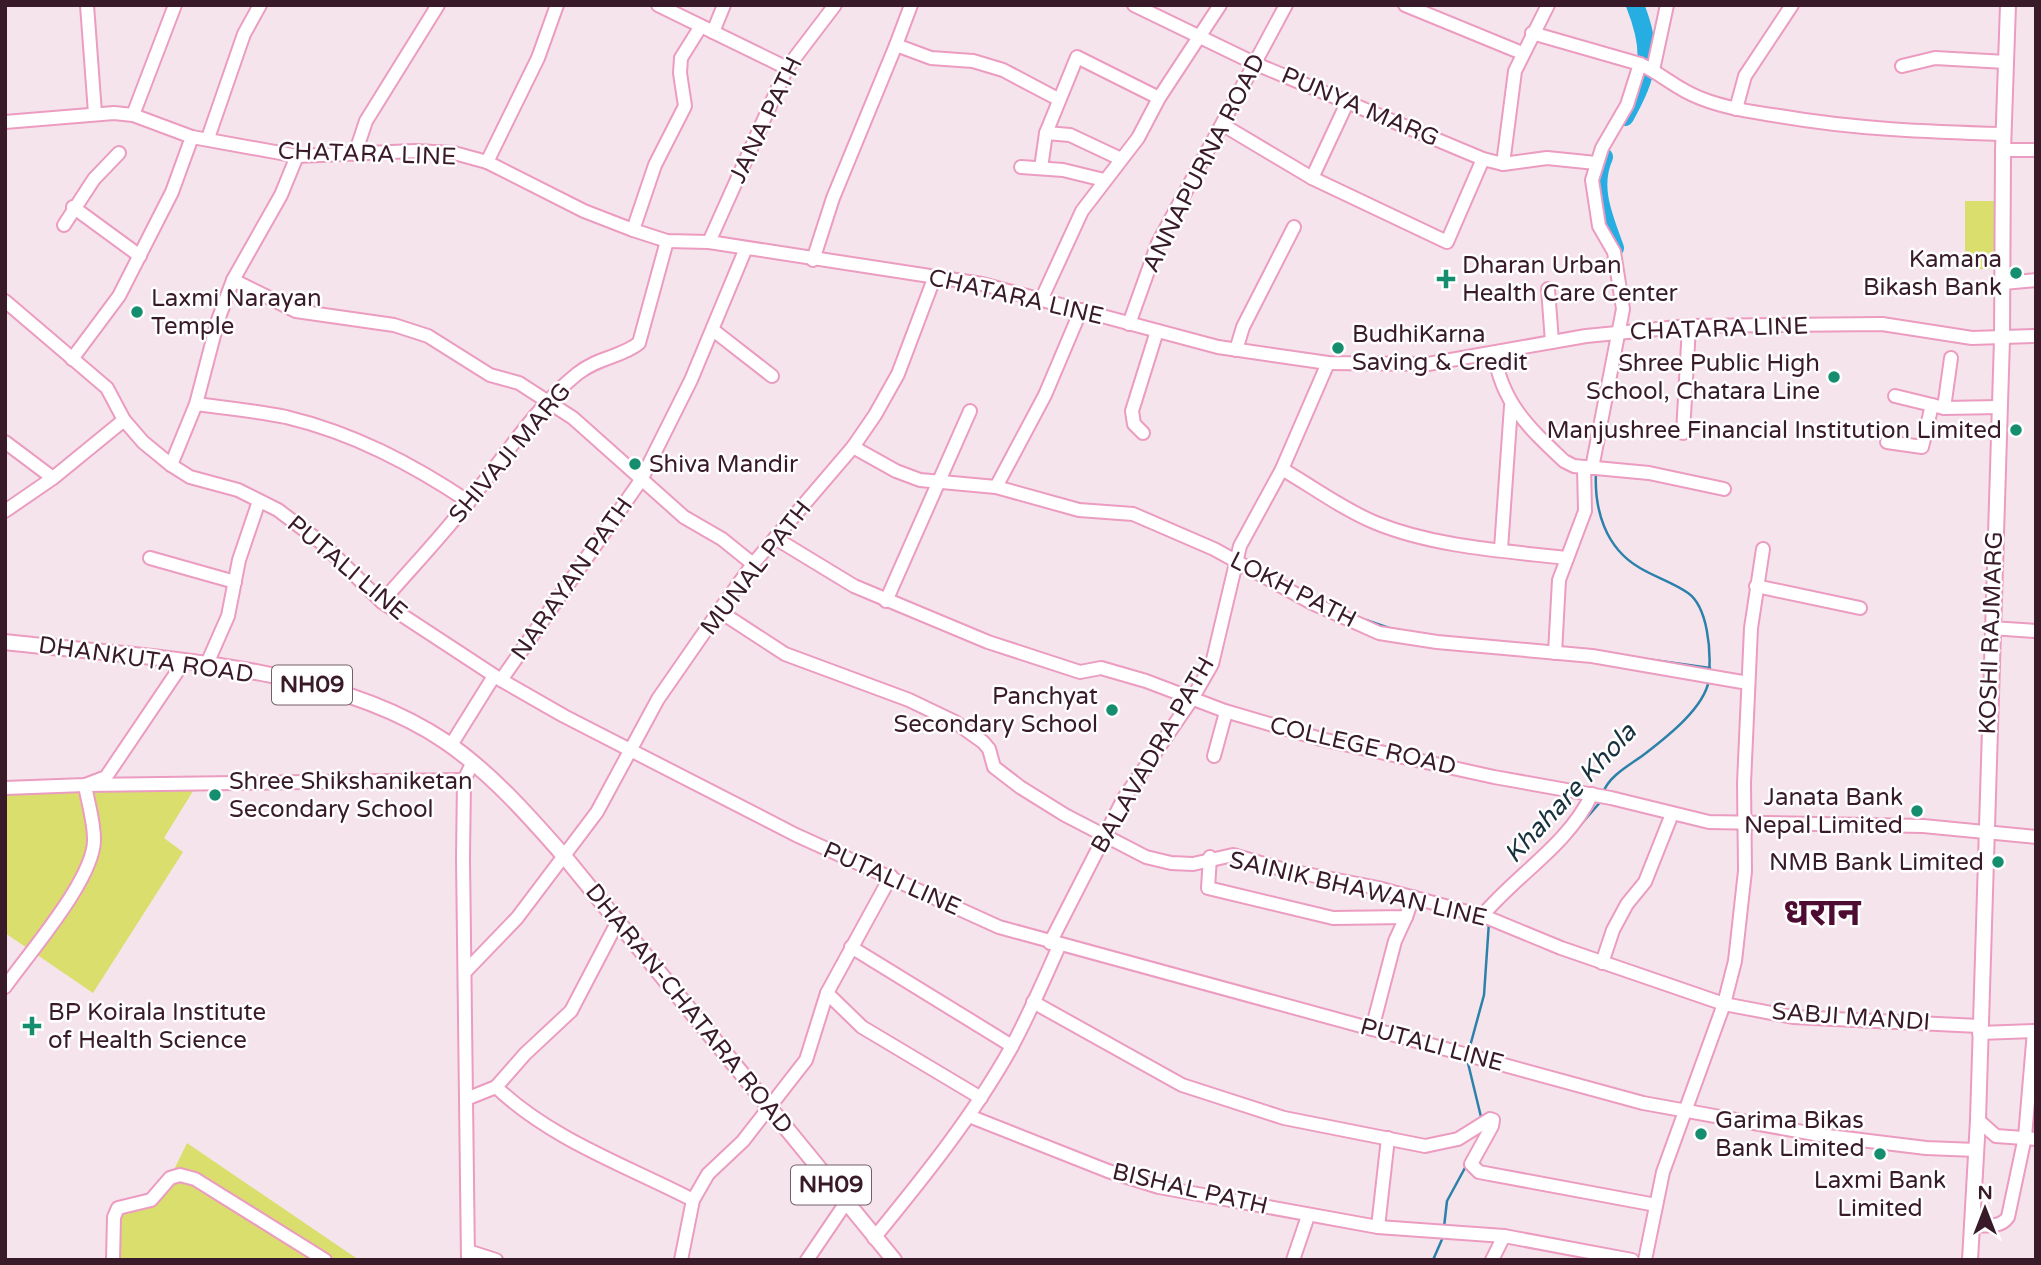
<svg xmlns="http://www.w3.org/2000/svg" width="2041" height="1265" font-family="'Varela Round','Noto Sans Devanagari',sans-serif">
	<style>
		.green { fill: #dade6d }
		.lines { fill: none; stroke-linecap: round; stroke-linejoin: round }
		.stream { stroke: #2c81aa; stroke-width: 2.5 }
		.river { stroke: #26ade2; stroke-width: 18 }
		.minor-casing { stroke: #eb9cc0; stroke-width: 16 }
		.major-casing { stroke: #eb9cc0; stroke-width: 18 }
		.minor { stroke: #fff; stroke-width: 12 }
		.major { stroke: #fff; stroke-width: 14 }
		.poi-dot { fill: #158d6f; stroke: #fff; stroke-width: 2.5 }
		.labels { text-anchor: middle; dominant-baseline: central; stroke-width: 5; stroke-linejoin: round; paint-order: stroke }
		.shield { fill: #fff; stroke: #745f69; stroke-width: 2 }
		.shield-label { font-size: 23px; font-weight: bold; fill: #391a29 }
		.street-label { font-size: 24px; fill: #391a29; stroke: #fff }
		.poi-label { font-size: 24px; fill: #391a29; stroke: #fff; text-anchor: start }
		.water-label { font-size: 26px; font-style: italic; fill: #17313e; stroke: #fff }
		.town-label { font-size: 38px; font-weight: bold; fill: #4f0c33; stroke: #fff }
	</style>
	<rect width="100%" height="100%" fill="#f6e4ec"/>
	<g class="green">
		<rect x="1965" y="201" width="33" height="68"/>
		<path d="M 198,783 L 164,838 L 183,852 L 93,993 L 5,933 L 5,788 Z"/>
		<path d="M 187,1143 L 359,1260 L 113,1260 L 118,1208 L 151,1200 L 170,1178 Z"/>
	</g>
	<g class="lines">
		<g class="stream">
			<path d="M 1596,472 C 1594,509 1605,548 1640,568 C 1655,577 1674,583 1688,593 C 1708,607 1711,651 1709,674"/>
			<path d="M 1366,620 L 1392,629"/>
			<path d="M 1561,647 L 1710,668"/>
			<path d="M 1603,793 C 1609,775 1632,764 1646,753 C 1668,736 1704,708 1709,680"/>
			<path d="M 1577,829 L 1602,800"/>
			<path d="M 1469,1050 L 1484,995 L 1489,922"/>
			<path d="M 1467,1059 L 1482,1121"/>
			<path d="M 1444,1227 L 1447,1201 L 1466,1166"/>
			<path d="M 1433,1260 L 1443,1237"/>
		</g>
		<g class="river">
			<path d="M 1625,117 C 1649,73 1654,53 1635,5"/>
			<path d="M 1604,157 C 1590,188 1605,220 1615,248"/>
		</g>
		<defs>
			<g id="minor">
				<path d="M 87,5 L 95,113"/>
				<path d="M 658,5 L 787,68"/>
				<path d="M 1134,5 L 1256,64 L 1483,159 L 1503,164 L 1547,158 L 1596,163"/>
				<path d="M 1405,5 L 1522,53"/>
				<path d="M 713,32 L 724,5"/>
				<path d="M 1532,33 L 1640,64 C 1662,74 1676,89 1700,98 C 1725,108 1752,112 1779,116 C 1854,129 1928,132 2004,134"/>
				<path d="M 896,45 L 911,5"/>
				<path d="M 1902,66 L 1935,58 L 2006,62"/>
				<path d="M 1653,70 L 1667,5"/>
				<path d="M 1736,109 L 1745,76 L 1792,5"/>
				<path d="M 133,115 L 175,5"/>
				<path d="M 5,122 L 114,113 L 133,115 L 192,137 L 297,156 L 415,151 L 454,153 L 487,162 L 584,211 L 633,230 L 667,241 L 709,242 L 982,284 L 1218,347 L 1328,363 L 1428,364 L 1586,336 L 1689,326 L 1882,324 L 1972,338 L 2036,336"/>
				<path d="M 1223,125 L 1312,178 L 1447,242 L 1483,159"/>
				<path d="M 208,138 L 244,34 L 260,5"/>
				<path d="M 2003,150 L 2036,150"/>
				<path d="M 355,154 L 366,121 L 438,5"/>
				<path d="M 1121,159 L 1070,135 L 1046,133 L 1077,57 L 1159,98"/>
				<path d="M 487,162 L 538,58 L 557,5"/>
				<path d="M 1503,164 L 1515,71 L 1548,5"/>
				<path d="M 1021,167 L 1063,170 L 1104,180"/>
				<path d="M 1041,168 L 1046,133"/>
				<path d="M 1312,178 L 1347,103"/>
				<path d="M 73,207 L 140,256"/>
				<path d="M 64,225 L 94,179 L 119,153"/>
				<path d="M 633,230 L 655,165 L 685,106 L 680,73 L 681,58 L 701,26"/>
				<path d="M 709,242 L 787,68 L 835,5"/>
				<path d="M 813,260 L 833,198 L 896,45 L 931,58 L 973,61 L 1003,70 L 1058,99"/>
				<path d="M 233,280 L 296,311 L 394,325 L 428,336 L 490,375 L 519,383 L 573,418 L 684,517 L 722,539 L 753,564"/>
				<path d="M 2003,283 L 2036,280"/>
				<path d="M 1548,289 L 1552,342"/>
				<path d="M 1042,298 L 1082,211 L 1138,138 L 1159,98 L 1220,5"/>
				<path d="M 5,301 L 107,388 L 124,420 L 143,442 L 171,465 L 190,477 L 238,490 L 278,510 L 323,544 L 382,602 L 501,680 L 564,716 L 796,835 L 999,927 L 1643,1103 L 1820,1135 L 1926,1148 L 1976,1150"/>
				<path d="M 1129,324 L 1158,243 L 1286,5"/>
				<path d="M 713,330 L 772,376"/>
				<path d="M 1236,350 L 1243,327 L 1294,227"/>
				<path d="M 1494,353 C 1502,403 1528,427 1564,461 L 1574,466 L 1649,473 L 1724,489"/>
				<path d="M 72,359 L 119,296 L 172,192 L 192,137"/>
				<path d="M 1895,396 L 1932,405"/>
				<path d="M 196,404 C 226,408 257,411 286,417 C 353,433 412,464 469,502"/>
				<path d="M 1944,408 L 1951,358"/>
				<path d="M 1143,433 L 1134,424 L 1132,411 L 1157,331"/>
				<path d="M 1683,433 L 1689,326"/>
				<path d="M 5,442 L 53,478"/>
				<path d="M 1887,442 L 1922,447 L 1932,405 L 1944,408 L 2000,407"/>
				<path d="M 853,447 L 896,471 L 920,480 L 996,487 L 1079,510 L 1133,514 L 1214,549 L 1312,603 L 1379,633 L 1437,642 L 1592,656 L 1748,683"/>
				<path d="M 171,465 L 196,404 L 218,320 L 233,280 L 281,195 L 297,156"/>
				<path d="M 1592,468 L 1623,309 L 1614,252 L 1599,226 L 1592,180 L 1602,148 L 1627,105 L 1640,64"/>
				<path d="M 1282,469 C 1313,487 1344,510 1376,523 C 1435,547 1505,551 1567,558"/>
				<path d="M 996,487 L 1045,395 L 1081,310"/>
				<path d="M 5,511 L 53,478 L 124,420"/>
				<path d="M 775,538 L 854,586 L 988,642 L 1080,672 L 1101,668 L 1146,681 L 1225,711 L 1321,739 L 1494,777 L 1611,798 L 1709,822 L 1923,826 L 2036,837"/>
				<path d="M 1501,549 L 1511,406"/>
				<path d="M 150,558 L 235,582"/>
				<path d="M 1756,586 L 1860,608"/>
				<path d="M 886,601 L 970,411"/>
				<path d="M 382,602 C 412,567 445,533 473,496 C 506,455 536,407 577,374 C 598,357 622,357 639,343 L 667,241"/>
				<path d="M 719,611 L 785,654 L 909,700 L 955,722 L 983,742 L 989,749 L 994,767 L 1020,787 L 1065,815 L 1146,857 L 1171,863 L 1193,864 L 1233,855 L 1285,870 L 1378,888 L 1486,917 L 1561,948 L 1724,1004 L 1793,1017 L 1979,1026"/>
				<path d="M 1991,628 L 2036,631"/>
				<path d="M 1555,653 L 1559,580 L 1585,511 L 1584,467"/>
				<path d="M 206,666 L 228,616 L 239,560 L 259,501"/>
				<path d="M 501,680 L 641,480 L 691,380 L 746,248"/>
				<path d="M 451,745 L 494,676"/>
				<path d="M 1214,756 L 1226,712"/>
				<path d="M 5,788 L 85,785 L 106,777 L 183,663"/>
				<path d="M 1210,857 L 1208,888 L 1333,918 L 1406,917 L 1413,897"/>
				<path d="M 1482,916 C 1518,873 1568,845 1592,794"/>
				<path d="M 1050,943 L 1124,798 L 1192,699 L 1212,664 L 1240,546 L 1282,469 L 1328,363"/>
				<path d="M 851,947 L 1012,1046"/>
				<path d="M 1602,963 L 1613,930 L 1627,904 L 1645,882 L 1672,814"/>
				<path d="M 465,972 L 517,918 L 597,812 L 658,699 L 719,611 L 753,564 L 853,447 L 875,415 L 898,374 L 935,276"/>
				<path d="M 5,987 C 29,953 95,878 94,839 C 94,821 88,803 85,785 L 464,780"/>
				<path d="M 827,993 L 862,1027 L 981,1098"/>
				<path d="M 1033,1002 L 1182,1085 L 1284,1118 L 1425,1146 L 1458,1139 L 1490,1119 L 1493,1120 L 1492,1126 L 1471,1164 L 1479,1172 L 1656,1205"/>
				<path d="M 1372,1029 L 1395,941 L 1406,917"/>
				<path d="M 1979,1033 L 2034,1031"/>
				<path d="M 496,1087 C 552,1140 625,1165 693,1200"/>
				<path d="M 466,1099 L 496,1087 L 525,1054 L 571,1011 L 618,921"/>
				<path d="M 969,1116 L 1108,1171 L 1159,1187 L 1378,1227 L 1504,1236 L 1632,1260"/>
				<path d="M 1978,1120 L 1996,1136 L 2036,1139"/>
				<path d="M 1971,1225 C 1984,1225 2000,1229 2008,1217 L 2025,1137 L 2034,1031"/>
				<path d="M 1378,1227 L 1388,1138"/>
				<path d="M 874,1238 C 924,1177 973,1116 1011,1048 C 1029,1015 1044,980 1059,946"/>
				<path d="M 468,1251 L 496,1260"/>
				<path d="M 113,1260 L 114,1217 L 118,1208 L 151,1200 L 170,1178 L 180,1175 L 195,1179 L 325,1260"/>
				<path d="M 468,1260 L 463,858 L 464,780 L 473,762"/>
				<path d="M 681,1260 L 693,1200 L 708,1174 L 743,1141 L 806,1060 L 827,993 L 891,876"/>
				<path d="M 807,1260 L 845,1204"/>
				<path d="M 1293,1260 L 1308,1216"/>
				<path d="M 1492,1260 L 1504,1236"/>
				<path d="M 1645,1260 L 1663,1172 L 1724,1004 L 1735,961 L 1745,871 L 1744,783 L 1751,628 L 1763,549"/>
			</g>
			<g id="major">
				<path d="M 5,642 C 143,658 329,662 446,742 C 491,773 528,815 564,856 L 894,1260"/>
				<path d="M 1970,1260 L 1978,1120 L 2002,339 L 2003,150 L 2008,5"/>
			</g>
		</defs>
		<use href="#minor" class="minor-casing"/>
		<use href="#major" class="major-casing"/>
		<use href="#minor" class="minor"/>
		<use href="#major" class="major"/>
	</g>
	<g class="poi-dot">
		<circle cx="2016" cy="273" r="7"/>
		<path d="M1442.5 268.5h7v7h7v7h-7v7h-7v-7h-7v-7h7z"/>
		<circle cx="137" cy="312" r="7"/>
		<circle cx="1338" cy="348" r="7"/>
		<circle cx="1834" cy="377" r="7"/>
		<circle cx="2016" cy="430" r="7"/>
		<circle cx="635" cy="464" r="7"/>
		<circle cx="1112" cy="710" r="7"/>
		<circle cx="215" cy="795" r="7"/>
		<circle cx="1917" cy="811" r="7"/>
		<circle cx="1998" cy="862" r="7"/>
		<path d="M28.5 1015.5h7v7h7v7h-7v7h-7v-7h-7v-7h7z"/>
		<circle cx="1701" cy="1134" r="7"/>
		<circle cx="1880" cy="1154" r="7"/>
	</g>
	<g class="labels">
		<g class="shield">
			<rect x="272" y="665.5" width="80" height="39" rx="5"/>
			<rect x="791" y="1165.5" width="80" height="39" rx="5"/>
		</g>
		<g class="shield-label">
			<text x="312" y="685">NH09</text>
			<text x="831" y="1185">NH09</text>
		</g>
		<g class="street-label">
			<text transform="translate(1360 107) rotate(23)">PUNYA MARG</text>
			<text transform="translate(766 120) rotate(-64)">JANA PATH</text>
			<text transform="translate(367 154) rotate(2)">CHATARA LINE</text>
			<text transform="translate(1204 163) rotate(-63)">ANNAPURNA ROAD</text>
			<text transform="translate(1016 297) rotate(13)">CHATARA LINE</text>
			<text transform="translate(1719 329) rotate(-2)">CHATARA LINE</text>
			<text transform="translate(510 453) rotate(-50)">SHIVAJI MARG</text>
			<text transform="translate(347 568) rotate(40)">PUTALI LINE</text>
			<text transform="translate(756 568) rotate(-52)">MUNAL PATH</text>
			<text transform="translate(572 579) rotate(-55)">NARAYAN PATH</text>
			<text transform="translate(1293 590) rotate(27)">LOKH PATH</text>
			<text transform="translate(1991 633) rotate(-88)">KOSHI RAJMARG</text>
			<text transform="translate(146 660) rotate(8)">DHANKUTA ROAD</text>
			<text transform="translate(1363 746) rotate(13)">COLLEGE ROAD</text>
			<text transform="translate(1153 755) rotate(-60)">BALAVADRA PATH</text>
			<text transform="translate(892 879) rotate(24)">PUTALI LINE</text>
			<text transform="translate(1358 889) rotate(13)">SAINIK BHAWAN LINE</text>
			<text transform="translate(689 1009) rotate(51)">DHARAN-CHATARA ROAD</text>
			<text transform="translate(1851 1017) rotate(4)">SABJI MANDI</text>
			<text transform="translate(1432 1045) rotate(15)">PUTALI LINE</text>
			<text transform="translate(1190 1189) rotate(13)">BISHAL PATH</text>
		</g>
		<g class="poi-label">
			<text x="2002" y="259" text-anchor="end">Kamana<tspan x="2002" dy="28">Bikash Bank</tspan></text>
			<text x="1462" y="265">Dharan Urban<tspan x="1462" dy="28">Health Care Center</tspan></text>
			<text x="151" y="298">Laxmi Narayan<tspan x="151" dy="28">Temple</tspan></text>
			<text x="1352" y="334">BudhiKarna<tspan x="1352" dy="28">Saving &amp; Credit</tspan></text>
			<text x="1820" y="363" text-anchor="end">Shree Public High<tspan x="1820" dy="28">School, Chatara Line</tspan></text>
			<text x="2002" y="430" text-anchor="end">Manjushree Financial Institution Limited</text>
			<text x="649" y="464">Shiva Mandir</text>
			<text x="1098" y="696" text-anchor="end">Panchyat<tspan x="1098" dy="28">Secondary School</tspan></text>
			<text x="229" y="781">Shree Shikshaniketan<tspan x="229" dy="28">Secondary School</tspan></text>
			<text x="1903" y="797" text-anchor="end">Janata Bank<tspan x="1903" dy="28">Nepal Limited</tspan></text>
			<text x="1984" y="862" text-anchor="end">NMB Bank Limited</text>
			<text x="48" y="1012">BP Koirala Institute<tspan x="48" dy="28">of Health Science</tspan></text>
			<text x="1715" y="1120">Garima Bikas<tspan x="1715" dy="28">Bank Limited</tspan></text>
			<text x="1880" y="1180" text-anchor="middle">Laxmi Bank<tspan x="1880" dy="28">Limited</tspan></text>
		</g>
		<g class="water-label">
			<text transform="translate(1570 793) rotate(-47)">Khahare Khola</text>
		</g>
		<g class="town-label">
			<text x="1822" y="913">धरान</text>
		</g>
	</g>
	<rect width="2041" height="1265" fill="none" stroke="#391a29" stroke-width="14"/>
	<g transform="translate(1985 1209)" stroke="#ffffff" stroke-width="5" paint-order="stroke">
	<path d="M0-5L12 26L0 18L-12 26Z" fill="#391a29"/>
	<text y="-10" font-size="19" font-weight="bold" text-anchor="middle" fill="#391a29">N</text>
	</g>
</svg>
